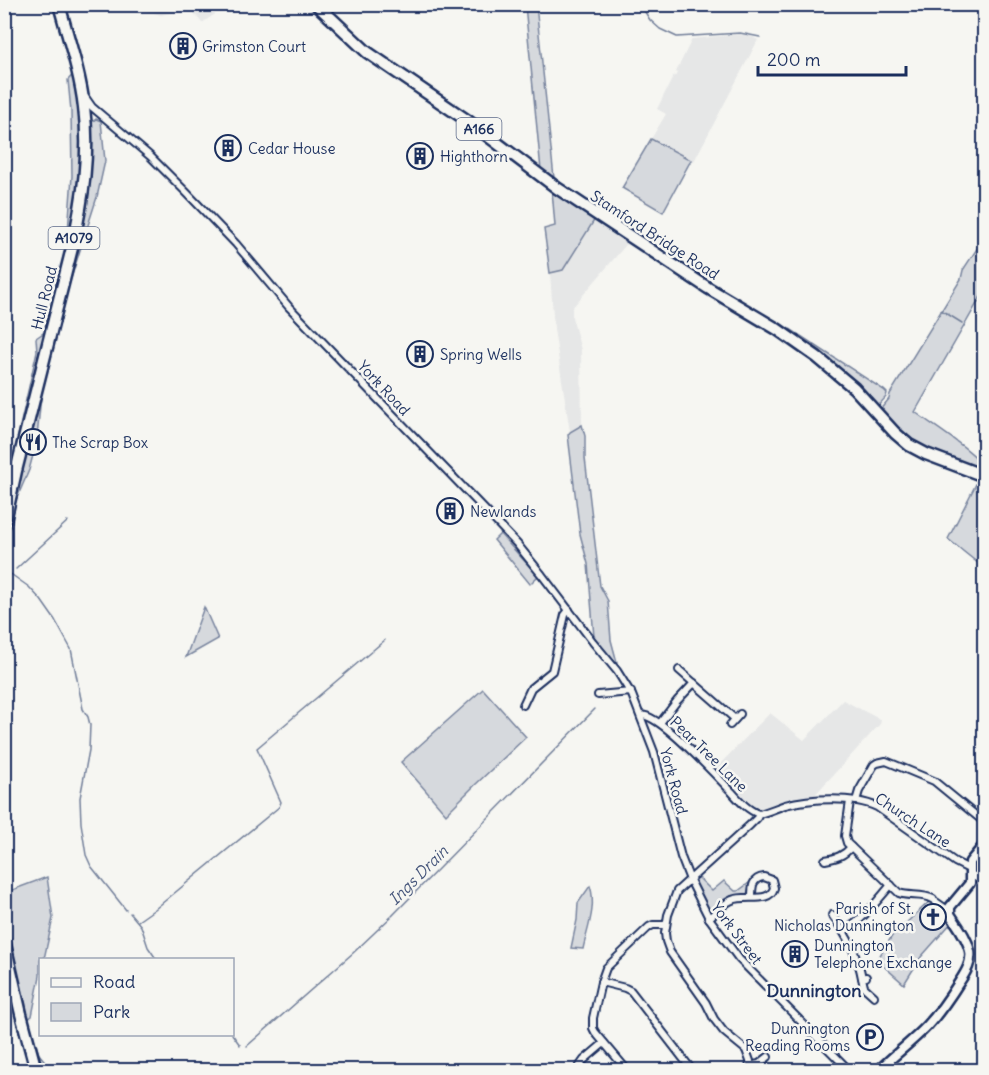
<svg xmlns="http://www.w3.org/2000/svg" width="989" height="1075" font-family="Delius,sans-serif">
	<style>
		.built { fill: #e6e7e7 }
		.green { fill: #d6d9dd; stroke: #78849e; stroke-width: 1.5 }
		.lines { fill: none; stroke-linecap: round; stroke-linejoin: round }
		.stream { stroke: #717e99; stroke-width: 1.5 }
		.street-casing { stroke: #1b2f5e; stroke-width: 10 }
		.secondary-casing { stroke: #1b2f5e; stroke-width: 13 }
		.highway-casing { stroke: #1b2f5e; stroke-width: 15 }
		.street { stroke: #f6f6f2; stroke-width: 6 }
		.secondary { stroke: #f6f6f2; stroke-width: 8 }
		.highway { stroke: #f6f6f2; stroke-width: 10 }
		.labels { text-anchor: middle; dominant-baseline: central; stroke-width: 5; stroke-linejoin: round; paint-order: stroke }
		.shield { fill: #f6f6f2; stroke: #5d6b8a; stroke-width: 1.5 }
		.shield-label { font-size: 14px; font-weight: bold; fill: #1b2f5e }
		.poi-label { font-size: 15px; fill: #1b2f5e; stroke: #f6f6f2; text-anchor: start }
		.street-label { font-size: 15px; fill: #1b2f5e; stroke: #f6f6f2 }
		.water-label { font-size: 16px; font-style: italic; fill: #46567b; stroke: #f6f6f2 }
		.quarter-label { font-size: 18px; font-weight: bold; fill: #1b2f5e; stroke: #f6f6f2 }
	</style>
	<rect width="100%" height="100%" fill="#f6f6f2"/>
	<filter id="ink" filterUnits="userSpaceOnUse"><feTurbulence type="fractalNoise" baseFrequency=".0167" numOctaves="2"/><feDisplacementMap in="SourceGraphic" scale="12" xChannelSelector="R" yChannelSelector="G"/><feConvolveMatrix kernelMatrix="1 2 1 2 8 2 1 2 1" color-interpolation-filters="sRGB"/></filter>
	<g filter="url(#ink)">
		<g class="built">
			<path d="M 224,5 L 224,8 L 202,23 L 190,8 L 161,15 L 139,9 L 130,5 Z"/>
			<path d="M 738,34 L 749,35 L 758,40 L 694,161 L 651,139 L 666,114 L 657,109 L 674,75 L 676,76 L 678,73 L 676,72 L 692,39 Z"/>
			<path d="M 595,219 L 630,240 L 572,308 L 572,317 L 581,350 L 582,425 L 573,431 L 570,432 L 554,329 L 550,273 L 563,270 Z"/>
			<path d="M 843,700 L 881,720 L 880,724 L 811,799 L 788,801 L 763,809 L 753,808 L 715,769 L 770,713 L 804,740 Z"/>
		</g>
		<g class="green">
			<path d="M 525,5 L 536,5 L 554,178 L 541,170 Z"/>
			<path d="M 75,72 L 82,134 L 78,205 L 5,521 L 5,493 L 37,351 L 36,338 L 46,331 L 67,246 L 72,176 L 71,111 L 68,80 Z"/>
			<path d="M 96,119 L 101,121 L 105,161 L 97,197 L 67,291 L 78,245 L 90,127 L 92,122 Z"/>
			<path d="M 651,139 L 691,160 L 663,212 L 622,188 Z"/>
			<path d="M 552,190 L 595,219 L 563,270 L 550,273 L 544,229 L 555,226 Z"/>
			<path d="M 984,238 L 984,291 L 915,412 C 928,422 980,455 984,468 C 985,470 984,471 984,473 L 915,445 L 879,411 L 889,399 L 890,394 L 961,279 L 963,270 Z"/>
			<path d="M 790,329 L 884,390 L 887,393 L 886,397 L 876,408 L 829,362 Z"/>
			<path d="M 41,396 L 37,437 L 32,436 L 30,446 L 35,448 L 29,470 L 17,498 L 15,497 L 38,401 Z"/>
			<path d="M 582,425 L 585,436 L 585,458 L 600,586 L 608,601 L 611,640 L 618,666 L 594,637 L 588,564 L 580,534 L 568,435 L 570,432 Z"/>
			<path d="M 978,480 L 984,483 L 984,568 L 948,539 Z"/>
			<path d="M 500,534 L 538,576 L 530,584 L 494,540 Z"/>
			<path d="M 204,607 L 218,639 L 186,657 Z"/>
			<path d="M 483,689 L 526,737 L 475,785 L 446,814 L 401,762 Z"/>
			<path d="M 697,876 L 712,891 L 724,881 L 735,891 L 738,891 L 749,883 L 750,884 L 747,894 L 711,912 C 704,904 692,887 697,876 Z"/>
			<path d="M 47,877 L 53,918 L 44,959 L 40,960 L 40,976 L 32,1016 L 28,1019 L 44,1070 L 40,1070 L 11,952 L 5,912 L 4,883 L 7,892 Z"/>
			<path d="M 590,886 C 597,906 587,930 583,949 L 571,948 L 577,920 L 578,903 Z"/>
			<path d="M 931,900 L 952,922 L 921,957 L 904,984 L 877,960 L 892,936 Z"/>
		</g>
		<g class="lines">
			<g class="stream">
				<path d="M 640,4 L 650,20 L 660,29 L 677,37 L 740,33 L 760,37"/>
				<path d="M 941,310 L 962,323"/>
				<path d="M 16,569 L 68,521"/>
				<path d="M 5,570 L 29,587 L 41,600 L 55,620 L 71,649 L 83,709 L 88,717 L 90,725 L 89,750 L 80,798 L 81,823 L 86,855 L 91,866 L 126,910"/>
				<path d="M 130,913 L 141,926 L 148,947 L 157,960"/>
				<path d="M 138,921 L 155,909 L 279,807 L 281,802 L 257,748 L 385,640"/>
				<path d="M 232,1034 L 240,1045"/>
				<path d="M 247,1046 L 353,953 L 392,916 L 595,709"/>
				<path d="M 39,1054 L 52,1070"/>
			</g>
			<defs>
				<g id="street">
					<path d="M 85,97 L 92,107 L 150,156 L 186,192 L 236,244 L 289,307 L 485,510 L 517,544 L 542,575 L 593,642 L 617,671 L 632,695 L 654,752 L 681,857 L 690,880 L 709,918 L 739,959 L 849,1070"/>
					<path d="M 679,670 L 735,719"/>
					<path d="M 598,695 L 631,692"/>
					<path d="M 523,705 L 531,688 L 552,671 L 565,615 L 569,610"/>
					<path d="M 641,715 C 661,715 714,774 730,790 C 738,799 747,810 759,814"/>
					<path d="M 660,723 L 677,701 L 694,683"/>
					<path d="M 730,725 L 740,714"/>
					<path d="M 850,801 L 845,836 L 847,843 L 899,893 C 910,897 922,893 933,899"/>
					<path d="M 856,801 L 859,791 L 874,765 L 877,763 L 886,761 L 934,781 L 984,822"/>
					<path d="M 825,860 C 836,858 844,856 851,847"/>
					<path d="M 971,874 L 984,883"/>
					<path d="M 936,902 L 949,911"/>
					<path d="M 832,915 C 846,934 858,955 862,978"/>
					<path d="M 709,918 C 716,912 723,904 732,900 C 747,894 769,904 774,888 L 772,880 L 764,877 C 752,878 752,887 752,897"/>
					<path d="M 844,931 C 863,920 876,902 891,885"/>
					<path d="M 866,977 L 862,978 L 864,987 L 874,996"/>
					<path d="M 601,982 L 625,988 L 631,991 L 692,1070"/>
					<path d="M 750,1066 L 759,1064 L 768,1057"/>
					<path d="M 577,1070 L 584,1060 L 604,1043"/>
					<path d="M 627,1070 L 595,1032 L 593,1028 L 593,1018 L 601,982 L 606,968 L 649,927 L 653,925 L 666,925"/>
					<path d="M 749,1070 L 750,1061 L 746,1050 L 724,1032 L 714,1019 L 706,1003 L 670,952 L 666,941 L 665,933 L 668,915 L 677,891 L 750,825 L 757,818 L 759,814 C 768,812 776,808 785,805 C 810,798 854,796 877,807 L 955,862 L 969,869"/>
					<path d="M 937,1070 L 943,1069 L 950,1070"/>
				</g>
				<path id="secondary" d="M 879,1070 C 894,1055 912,1042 927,1026 C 940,1012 950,997 960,981 C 966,972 972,962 970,951 C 967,937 957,925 950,914 L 950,907 L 970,883 L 970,862 L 984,845"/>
				<g id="highway">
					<path d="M 316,4 L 367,52 L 468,121 L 557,188 L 708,288 L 777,329 L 817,357 L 854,388 L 895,433 L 909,445 L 926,454 L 984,476"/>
					<path d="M 4,526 L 16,471 L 73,244 C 83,199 90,153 84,107 C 80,72 68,38 59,4"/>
					<path d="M 4,940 L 21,1014 L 36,1070"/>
				</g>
			</defs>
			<use href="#street" class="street-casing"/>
			<use href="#secondary" class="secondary-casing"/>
			<use href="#highway" class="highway-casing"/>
			<use href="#street" class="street"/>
			<use href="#secondary" class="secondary"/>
			<use href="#highway" class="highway"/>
		</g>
	</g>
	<defs>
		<symbol id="building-ring" viewBox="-11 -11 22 22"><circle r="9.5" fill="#f6f6f2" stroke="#1b2f5e" stroke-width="1.5"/><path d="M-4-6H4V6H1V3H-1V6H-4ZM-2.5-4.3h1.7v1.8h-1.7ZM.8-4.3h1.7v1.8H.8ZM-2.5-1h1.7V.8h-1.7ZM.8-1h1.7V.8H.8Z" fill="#1b2f5e"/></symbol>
		<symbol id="restaurant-ring" viewBox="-11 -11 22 22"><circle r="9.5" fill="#f6f6f2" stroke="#1b2f5e" stroke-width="1.5"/><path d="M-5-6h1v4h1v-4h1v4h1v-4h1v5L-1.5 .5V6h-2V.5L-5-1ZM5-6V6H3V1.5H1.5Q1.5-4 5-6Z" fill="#1b2f5e"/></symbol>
		<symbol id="church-ring" viewBox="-11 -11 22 22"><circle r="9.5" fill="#f6f6f2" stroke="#1b2f5e" stroke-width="1.5"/><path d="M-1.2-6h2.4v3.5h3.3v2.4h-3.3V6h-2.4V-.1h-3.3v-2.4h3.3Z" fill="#1b2f5e"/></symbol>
		<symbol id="parking-ring" viewBox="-11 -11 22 22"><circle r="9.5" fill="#f6f6f2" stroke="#1b2f5e" stroke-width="1.5"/><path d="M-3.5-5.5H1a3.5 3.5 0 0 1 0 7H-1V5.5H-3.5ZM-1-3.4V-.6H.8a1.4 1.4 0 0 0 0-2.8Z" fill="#1b2f5e"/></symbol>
	</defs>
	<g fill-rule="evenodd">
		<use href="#building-ring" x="168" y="31" width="30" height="30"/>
		<use href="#building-ring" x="213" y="133" width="30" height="30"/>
		<use href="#building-ring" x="405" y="141" width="30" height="30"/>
		<use href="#building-ring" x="405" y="339" width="30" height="30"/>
		<use href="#restaurant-ring" x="18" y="427" width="30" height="30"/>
		<use href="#building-ring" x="435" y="496" width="30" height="30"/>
		<use href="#church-ring" x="918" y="902" width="30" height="30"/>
		<use href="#building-ring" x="780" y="939" width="30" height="30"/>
		<use href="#parking-ring" x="855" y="1022" width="30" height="30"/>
	</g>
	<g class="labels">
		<g class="shield">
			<rect x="456.5" y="118" width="45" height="22" rx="4.5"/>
			<rect x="48.5" y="227" width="51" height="22" rx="4.5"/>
		</g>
		<g class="shield-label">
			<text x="479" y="129">A166</text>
			<text x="74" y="238">A1079</text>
		</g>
		<g class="poi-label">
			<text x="202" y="46">Grimston Court</text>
			<text x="248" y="148">Cedar House</text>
			<text x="440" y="156">Highthorn</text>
			<text x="440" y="354">Spring Wells</text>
			<text x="52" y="442">The Scrap Box</text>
			<text x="470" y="511">Newlands</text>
			<text x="914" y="908" text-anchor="end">Parish of St.<tspan x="914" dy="17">Nicholas Dunnington</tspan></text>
			<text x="814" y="945">Dunnington<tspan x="814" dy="17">Telephone Exchange</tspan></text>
			<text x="850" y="1028" text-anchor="end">Dunnington<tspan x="850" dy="17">Reading Rooms</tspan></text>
		</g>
		<g class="street-label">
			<text transform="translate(655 235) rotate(33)">Stamford Bridge Road</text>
			<text transform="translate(44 298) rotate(-76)">Hull Road</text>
			<text transform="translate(384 388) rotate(47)">York Road</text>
			<text transform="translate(709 754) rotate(44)">Pear Tree Lane</text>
			<text transform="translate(674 781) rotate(75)">York Road</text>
			<text transform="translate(913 820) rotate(33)">Church Lane</text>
			<text transform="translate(737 933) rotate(53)">York Street</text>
		</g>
		<g class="water-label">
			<text transform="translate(418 875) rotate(-45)">Ings Drain</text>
		</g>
		<g class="quarter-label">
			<text x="814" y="990">Dunnington</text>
		</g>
	</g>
	<rect width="989" height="1075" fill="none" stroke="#f6f6f2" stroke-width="24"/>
	<rect x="12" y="12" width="965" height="1051" fill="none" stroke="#1b2f5e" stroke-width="2" filter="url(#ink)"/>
	<rect x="39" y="958" width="195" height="78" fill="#f6f6f2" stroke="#9ea6b7" stroke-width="1.5"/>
	<rect x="51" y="978" width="30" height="9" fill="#f6f6f2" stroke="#9ea6b7" stroke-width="1.5"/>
	<text x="93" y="988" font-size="18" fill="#1b2f5e">Road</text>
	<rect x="51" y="1003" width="30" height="18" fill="#d6d9dd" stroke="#9ea6b7" stroke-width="1.5"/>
	<text x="93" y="1018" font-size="18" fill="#1b2f5e">Park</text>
	<path d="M758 66v9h148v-9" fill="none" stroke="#1b2f5e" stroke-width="3"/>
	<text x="767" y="66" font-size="18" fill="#1b2f5e" stroke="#f6f6f2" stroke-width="4.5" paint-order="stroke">200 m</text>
</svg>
